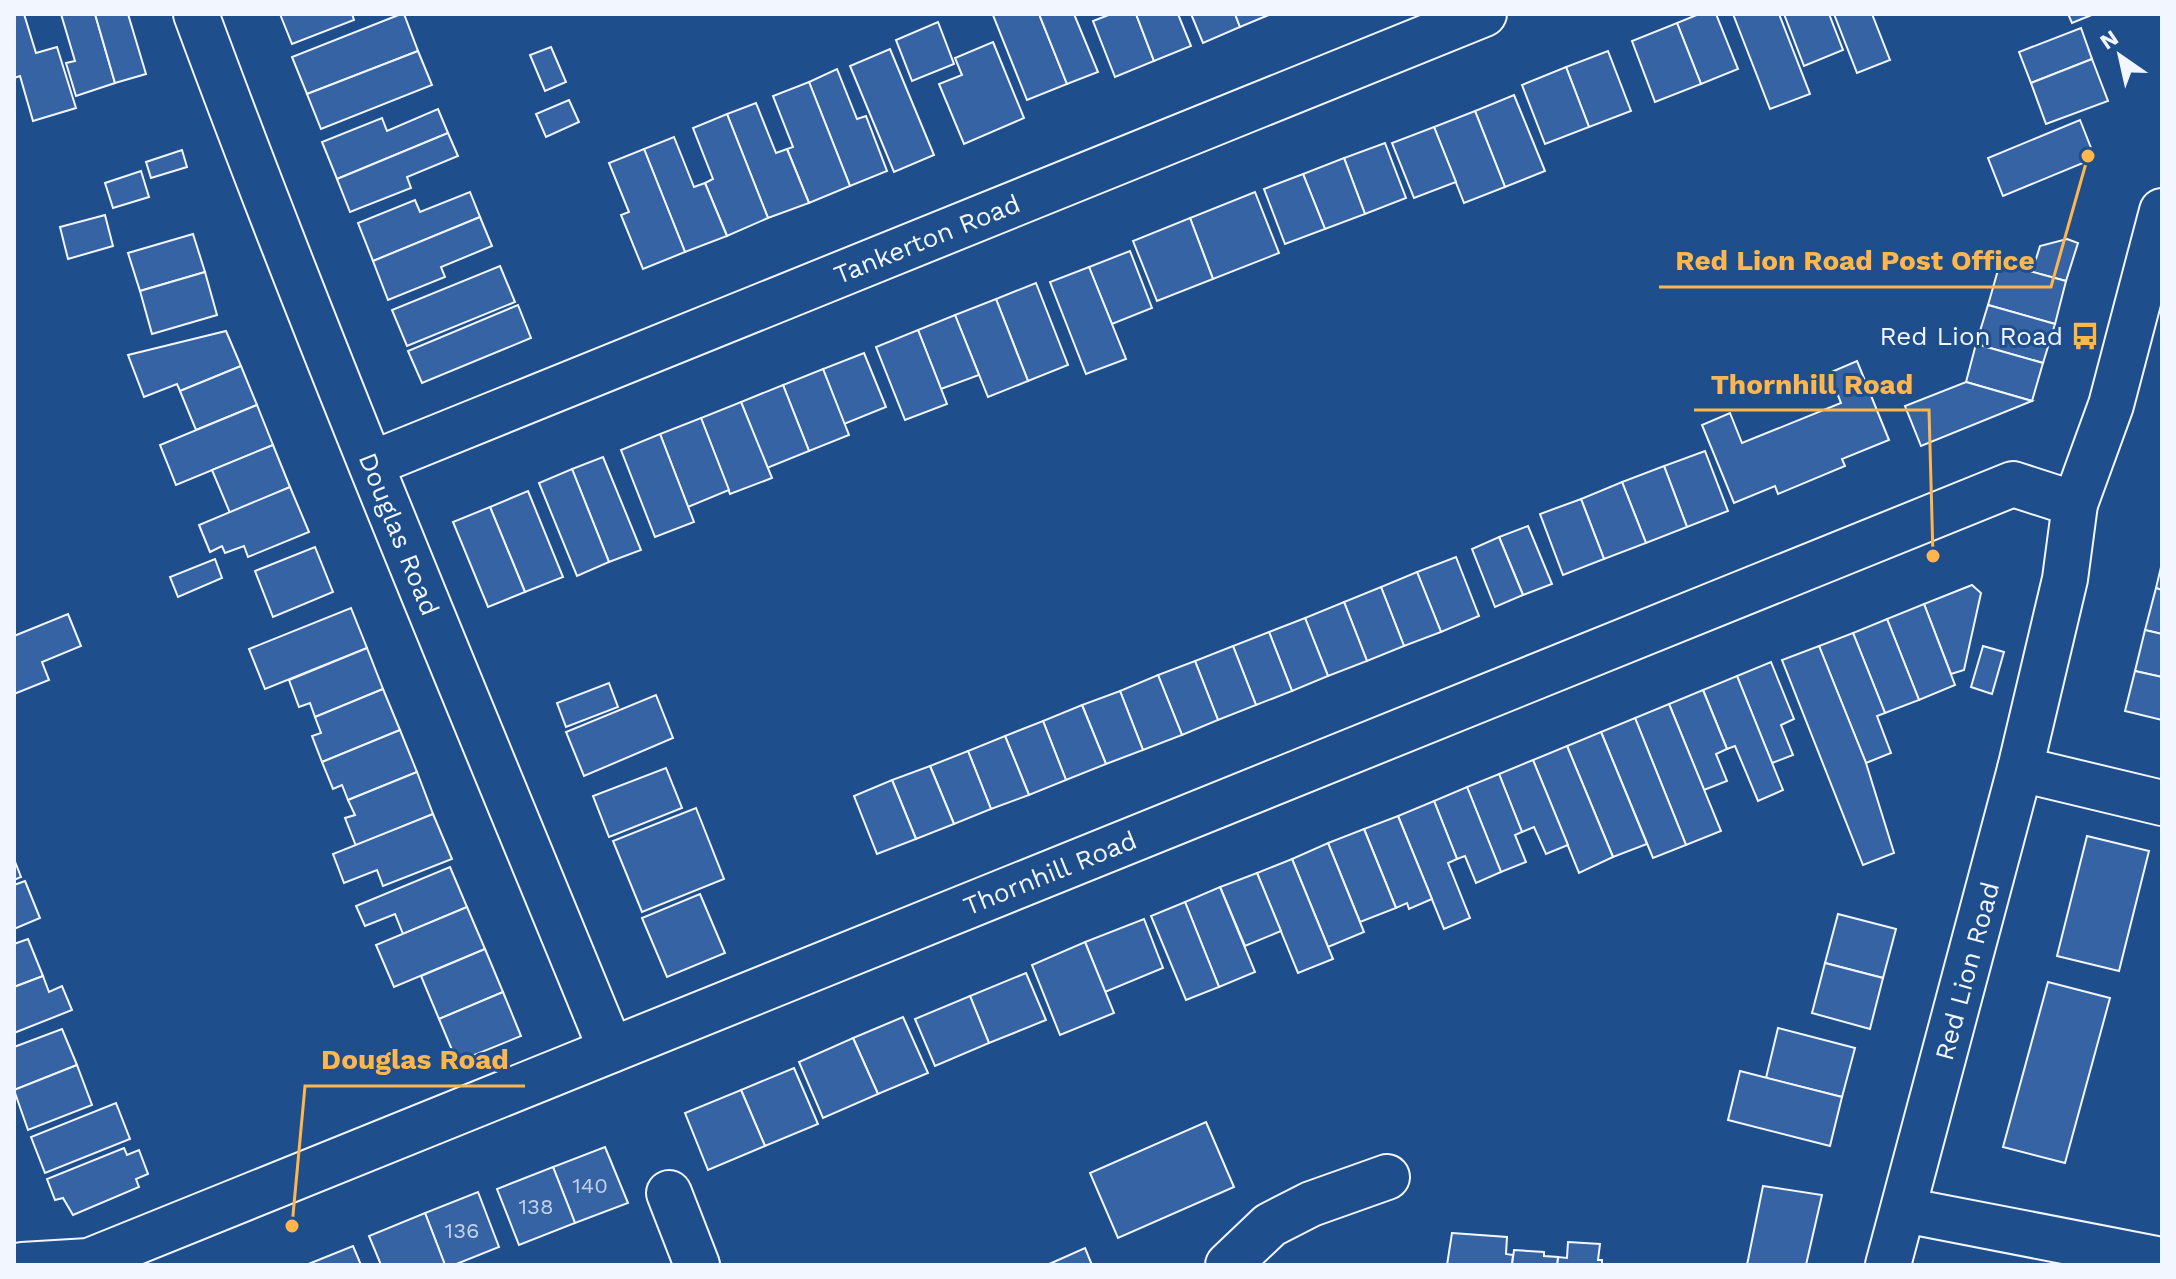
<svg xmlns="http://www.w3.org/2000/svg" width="2176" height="1279" font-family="'Work Sans',sans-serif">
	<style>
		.building { fill: #3563a3; stroke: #f2f6ff; stroke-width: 2 }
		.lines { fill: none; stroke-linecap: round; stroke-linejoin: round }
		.street-casing { stroke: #f2f6ff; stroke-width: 48 }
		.secondary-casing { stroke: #f2f6ff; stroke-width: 48 }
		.street { stroke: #1f4e8c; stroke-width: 44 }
		.secondary { stroke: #1f4e8c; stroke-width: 44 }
		.labels { text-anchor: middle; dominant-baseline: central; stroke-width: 6; stroke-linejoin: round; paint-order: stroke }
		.number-label { font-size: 22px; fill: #c3d1e8 }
		.street-label { font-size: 26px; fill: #f2f6ff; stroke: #1f4e8c }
		.poi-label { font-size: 26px; fill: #f2f6ff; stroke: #1f4e8c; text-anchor: end }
		.leader { fill: none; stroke: #ffb74d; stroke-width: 3 }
		.callout-dot { fill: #ffb74d; stroke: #1f4e8c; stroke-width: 3 }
		.callout-label { font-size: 28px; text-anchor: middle; font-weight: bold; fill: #ffb74d; stroke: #1f4e8c; stroke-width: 6; stroke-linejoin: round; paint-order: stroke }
	</style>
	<rect width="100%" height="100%" fill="#1f4e8c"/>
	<g class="building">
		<path d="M 14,14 L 24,14 L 36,53 L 57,47 L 76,108 L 33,121 L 20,76 L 14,78 Z"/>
		<path d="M 61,14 L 95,14 L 115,83 L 76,96 L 66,63 L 75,61 Z"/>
		<path d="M 95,14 L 128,14 L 146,74 L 115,83 Z"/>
		<path d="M 280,14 L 352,14 L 354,20 L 292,44 Z"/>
		<path d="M 401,14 L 404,14 L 418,51 L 307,94 L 292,57 Z"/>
		<path d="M 996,14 L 1039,14 L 1067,84 L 1027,100 L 993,15 Z"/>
		<path d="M 1039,14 L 1074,14 L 1098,72 L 1067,84 Z"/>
		<path d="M 1111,14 L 1136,14 L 1154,61 L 1115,77 L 1093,21 Z"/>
		<path d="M 1136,14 L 1178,14 L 1191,46 L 1154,61 Z"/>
		<path d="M 1191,14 L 1235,14 L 1240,27 L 1203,43 Z"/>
		<path d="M 1235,14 L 1271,14 L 1240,27 Z"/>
		<path d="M 1699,14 L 1716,14 L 1738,69 L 1701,84 L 1677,23 Z"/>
		<path d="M 1733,14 L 1779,14 L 1810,94 L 1770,109 Z"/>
		<path d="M 1784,14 L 1829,14 L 1843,50 L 1804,66 Z"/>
		<path d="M 1834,14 L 1872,14 L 1890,60 L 1857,73 Z"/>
		<path d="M 2068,14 L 2094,14 L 2072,23 Z"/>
		<path d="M 938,22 L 954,64 L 912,81 L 896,40 Z"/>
		<path d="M 1677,23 L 1701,84 L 1655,102 L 1632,41 Z"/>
		<path d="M 2081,28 L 2092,59 L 2031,83 L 2019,52 Z"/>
		<path d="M 993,42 L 1024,118 L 964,144 L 939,84 L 962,75 L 955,58 Z"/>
		<path d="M 551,47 L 566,82 L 545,91 L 530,55 Z"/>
		<path d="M 890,49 L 934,155 L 894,172 L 850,66 Z"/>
		<path d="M 418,51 L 432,85 L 321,129 L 307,94 Z"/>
		<path d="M 1608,51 L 1631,111 L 1589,127 L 1566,67 Z"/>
		<path d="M 2092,59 L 2108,101 L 2046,124 L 2031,83 Z"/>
		<path d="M 1566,67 L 1589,127 L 1545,144 L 1522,85 Z"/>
		<path d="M 837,69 L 857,119 L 866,116 L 887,171 L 850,186 L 809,82 Z"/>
		<path d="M 809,82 L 850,186 L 809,203 L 787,149 L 793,147 L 773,96 Z"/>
		<path d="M 1514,95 L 1545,171 L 1505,187 L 1475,111 Z"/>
		<path d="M 569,100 L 579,122 L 546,137 L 536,114 Z"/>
		<path d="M 756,103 L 776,153 L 787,149 L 809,203 L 768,218 L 727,114 Z"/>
		<path d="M 438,109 L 448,133 L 337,179 L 322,142 L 382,118 L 387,131 Z"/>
		<path d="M 1475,111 L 1505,187 L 1464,203 L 1434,127 Z"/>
		<path d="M 727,114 L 768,218 L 727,236 L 705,183 L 713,179 L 693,128 Z"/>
		<path d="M 2080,120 L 2095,158 L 2003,196 L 1988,158 Z"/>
		<path d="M 1434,127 L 1456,182 L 1414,198 L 1392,143 Z"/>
		<path d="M 448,133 L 458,156 L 407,177 L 411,188 L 350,212 L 337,179 Z"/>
		<path d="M 674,137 L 694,187 L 705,183 L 727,236 L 685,252 L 644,149 Z"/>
		<path d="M 1385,143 L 1406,198 L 1365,214 L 1344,158 Z"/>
		<path d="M 644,149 L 685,252 L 643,269 L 621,215 L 629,212 L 609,163 Z"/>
		<path d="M 182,150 L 187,167 L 151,178 L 146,162 Z"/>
		<path d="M 1344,158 L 1365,214 L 1325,229 L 1303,174 Z"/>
		<path d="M 141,171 L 149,197 L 113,208 L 105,183 Z"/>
		<path d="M 1303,174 L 1325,229 L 1285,244 L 1264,189 Z"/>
		<path d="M 470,192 L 480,217 L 373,261 L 358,223 L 415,200 L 420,212 Z"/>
		<path d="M 1255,192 L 1279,253 L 1213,279 L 1190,218 Z"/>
		<path d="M 105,215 L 113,246 L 68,259 L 60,227 Z"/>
		<path d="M 480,217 L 492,246 L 441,267 L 445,277 L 388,300 L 373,261 Z"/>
		<path d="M 1190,218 L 1213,279 L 1157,301 L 1133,241 Z"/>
		<path d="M 193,234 L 205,272 L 140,291 L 128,253 Z"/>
		<path d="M 2067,239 L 2078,243 L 2066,281 L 2032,272 L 2040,246 Z"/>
		<path d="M 1130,251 L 1152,308 L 1112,324 L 1089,267 Z"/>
		<path d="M 2000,263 L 2066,281 L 2055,324 L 1988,305 Z"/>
		<path d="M 500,266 L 515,302 L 407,346 L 392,310 Z"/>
		<path d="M 1089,267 L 1126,359 L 1086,374 L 1050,282 Z"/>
		<path d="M 205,272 L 217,315 L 152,334 L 140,291 Z"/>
		<path d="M 1036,283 L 1068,365 L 1028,381 L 996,299 Z"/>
		<path d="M 996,299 L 1028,381 L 988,397 L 955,315 Z"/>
		<path d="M 518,305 L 531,338 L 422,383 L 408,351 Z"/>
		<path d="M 1988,305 L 2055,324 L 2043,363 L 1976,344 Z"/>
		<path d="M 955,315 L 979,375 L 941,389 L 918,330 Z"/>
		<path d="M 918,330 L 947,404 L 905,420 L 876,347 Z"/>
		<path d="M 226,331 L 241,366 L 180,391 L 177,384 L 144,397 L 128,355 Z"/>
		<path d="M 1976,344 L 2043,363 L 2032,401 L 1966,382 Z"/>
		<path d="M 864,353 L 886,407 L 844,424 L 823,369 Z"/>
		<path d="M 1857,361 L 1889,440 L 1842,459 L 1845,466 L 1778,494 L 1775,486 L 1734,503 L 1702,425 L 1730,413 L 1742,443 L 1841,403 L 1829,373 Z"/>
		<path d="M 241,366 L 257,405 L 196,430 L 180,391 Z"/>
		<path d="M 823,369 L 849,435 L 809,451 L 783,385 Z"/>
		<path d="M 1966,382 L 2032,401 L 1921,446 L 1905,406 Z"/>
		<path d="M 783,385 L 809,451 L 767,468 L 741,402 Z"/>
		<path d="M 741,402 L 772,478 L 730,494 L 701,418 Z"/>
		<path d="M 257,405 L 273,445 L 176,485 L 160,445 Z"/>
		<path d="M 701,418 L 729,490 L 688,507 L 660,434 Z"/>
		<path d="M 660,434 L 694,522 L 655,537 L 621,450 Z"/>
		<path d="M 273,445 L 290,487 L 230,513 L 212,470 Z"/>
		<path d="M 1705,451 L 1728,511 L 1687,527 L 1664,466 Z"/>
		<path d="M 603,457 L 641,550 L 609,562 L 572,469 Z"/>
		<path d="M 1664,466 L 1687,527 L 1646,543 L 1622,482 Z"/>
		<path d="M 572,469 L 609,562 L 577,576 L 539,483 Z"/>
		<path d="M 1622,482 L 1646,543 L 1604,559 L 1581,499 Z"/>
		<path d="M 290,487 L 309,532 L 248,557 L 244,546 L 225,553 L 222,546 L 210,552 L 199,525 Z"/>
		<path d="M 528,491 L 563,577 L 525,592 L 490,507 Z"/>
		<path d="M 1581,499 L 1604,559 L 1563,575 L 1540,514 Z"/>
		<path d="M 490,507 L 525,592 L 488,607 L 453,522 Z"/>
		<path d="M 1528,526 L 1552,584 L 1523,595 L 1499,537 Z"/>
		<path d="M 1499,537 L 1523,595 L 1495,607 L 1472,549 Z"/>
		<path d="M 315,547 L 333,592 L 273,617 L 255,571 Z"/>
		<path d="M 1456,557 L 1479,616 L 1441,632 L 1417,572 Z"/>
		<path d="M 215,559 L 222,578 L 178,597 L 170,577 Z"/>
		<path d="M 2162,563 L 2162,590 L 2156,588 Z"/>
		<path d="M 1417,572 L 1441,632 L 1404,646 L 1381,587 Z"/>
		<path d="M 1972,585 L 1981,593 L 1964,670 L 1951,674 L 1924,604 Z"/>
		<path d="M 1381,587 L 1404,646 L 1367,661 L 1344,602 Z"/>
		<path d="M 2156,588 L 2162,590 L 2162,634 L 2145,630 Z"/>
		<path d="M 1344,602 L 1367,661 L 1328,676 L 1305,618 Z"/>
		<path d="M 1924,604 L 1955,685 L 1919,700 L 1887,619 Z"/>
		<path d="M 351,608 L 367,648 L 265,689 L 249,649 Z"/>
		<path d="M 68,614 L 81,646 L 42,662 L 49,680 L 14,694 L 14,636 Z"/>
		<path d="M 1305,618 L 1328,676 L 1292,691 L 1269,632 Z"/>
		<path d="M 1887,619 L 1919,700 L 1885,713 L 1853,633 Z"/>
		<path d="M 2145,630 L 2162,634 L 2162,677 L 2135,671 Z"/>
		<path d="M 1269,632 L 1292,691 L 1256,705 L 1233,646 Z"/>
		<path d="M 1853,633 L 1885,713 L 1877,716 L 1891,753 L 1866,763 L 1819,646 Z"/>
		<path d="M 1233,646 L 1256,705 L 1218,720 L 1195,661 Z"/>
		<path d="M 1819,646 L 1866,763 L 1894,853 L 1863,865 L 1782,660 Z"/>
		<path d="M 1983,646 L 2004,652 L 1992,694 L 1971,687 Z"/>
		<path d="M 367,648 L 383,689 L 315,717 L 310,703 L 299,707 L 289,680 Z"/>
		<path d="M 1195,661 L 1218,720 L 1182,735 L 1158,675 Z"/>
		<path d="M 1771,662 L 1794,719 L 1781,725 L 1793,755 L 1772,763 L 1737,676 Z"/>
		<path d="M 2135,671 L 2162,677 L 2162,720 L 2125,711 Z"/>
		<path d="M 1158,675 L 1182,735 L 1143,750 L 1120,691 Z"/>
		<path d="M 1737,676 L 1783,790 L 1758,801 L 1735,746 L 1727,749 L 1703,690 Z"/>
		<path d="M 609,683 L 618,707 L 566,727 L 557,703 Z"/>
		<path d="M 383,689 L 400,730 L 322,762 L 312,736 L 321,733 L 315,717 Z"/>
		<path d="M 1703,690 L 1727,749 L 1716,754 L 1727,781 L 1704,790 L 1669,704 Z"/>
		<path d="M 1120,691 L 1143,750 L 1106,764 L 1082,705 Z"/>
		<path d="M 656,695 L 673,738 L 584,776 L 566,732 Z"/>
		<path d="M 1669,704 L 1721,831 L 1686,845 L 1635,718 Z"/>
		<path d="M 1082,705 L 1106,764 L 1066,780 L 1043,721 Z"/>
		<path d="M 1635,718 L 1686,845 L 1653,858 L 1601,732 Z"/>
		<path d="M 1043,721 L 1066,780 L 1029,795 L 1005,736 Z"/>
		<path d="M 400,730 L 417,772 L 348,800 L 342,785 L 333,789 L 322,762 Z"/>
		<path d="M 1601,732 L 1647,844 L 1613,857 L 1567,746 Z"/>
		<path d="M 1005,736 L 1029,795 L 991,809 L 968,751 Z"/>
		<path d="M 1567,746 L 1613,857 L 1579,873 L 1533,760 Z"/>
		<path d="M 968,751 L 991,809 L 954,824 L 930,766 Z"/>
		<path d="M 1533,760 L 1568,845 L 1546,854 L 1534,827 L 1522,832 L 1499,774 Z"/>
		<path d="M 930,766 L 954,824 L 916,839 L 892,780 Z"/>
		<path d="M 666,768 L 682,808 L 609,837 L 593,796 Z"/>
		<path d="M 417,772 L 433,814 L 356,846 L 345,818 L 355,815 L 348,800 Z"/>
		<path d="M 1499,774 L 1522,832 L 1515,835 L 1526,862 L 1501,872 L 1467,787 Z"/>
		<path d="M 892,780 L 916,839 L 877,854 L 854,796 Z"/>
		<path d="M 1467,787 L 1501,872 L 1476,883 L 1465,856 L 1457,859 L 1434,801 Z"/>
		<path d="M 1434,801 L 1457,859 L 1448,863 L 1470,918 L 1444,929 L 1398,816 Z"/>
		<path d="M 696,808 L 724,879 L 642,912 L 613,841 Z"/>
		<path d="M 433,814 L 452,859 L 383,886 L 377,870 L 344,883 L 333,854 Z"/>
		<path d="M 1398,816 L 1432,899 L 1409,909 L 1407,903 L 1396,908 L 1364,829 Z"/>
		<path d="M 1364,829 L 1396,908 L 1360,922 L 1328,843 Z"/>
		<path d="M 2087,836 L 2149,851 L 2119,971 L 2057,956 Z"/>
		<path d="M 1328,843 L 1364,932 L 1328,947 L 1292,859 Z"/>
		<path d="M 14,859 L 21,877 L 14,880 Z"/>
		<path d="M 1292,859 L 1333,959 L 1298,973 L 1257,873 Z"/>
		<path d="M 450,867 L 467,907 L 403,934 L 395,914 L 365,926 L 356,906 Z"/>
		<path d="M 1257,873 L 1281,931 L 1245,946 L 1220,887 Z"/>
		<path d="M 25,881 L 40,918 L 14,929 L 14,885 Z"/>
		<path d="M 1220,887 L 1255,972 L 1219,987 L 1185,902 Z"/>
		<path d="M 700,894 L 725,953 L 667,977 L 642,918 Z"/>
		<path d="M 1185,902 L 1219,987 L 1186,1000 L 1151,916 Z"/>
		<path d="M 467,907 L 485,949 L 394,987 L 376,945 Z"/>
		<path d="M 1838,914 L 1896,929 L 1883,978 L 1825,963 Z"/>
		<path d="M 1144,919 L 1163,968 L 1105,992 L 1085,942 Z"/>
		<path d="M 28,939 L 43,976 L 14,987 L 14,944 Z"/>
		<path d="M 1085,942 L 1114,1013 L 1060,1035 L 1032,965 Z"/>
		<path d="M 485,949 L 503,992 L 439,1019 L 421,976 Z"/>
		<path d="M 1825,963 L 1883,978 L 1870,1029 L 1812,1013 Z"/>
		<path d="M 1026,973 L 1046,1020 L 989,1043 L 970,996 Z"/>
		<path d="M 43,976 L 49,992 L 62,986 L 72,1010 L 14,1033 L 14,987 Z"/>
		<path d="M 2048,982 L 2110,998 L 2065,1163 L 2003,1147 Z"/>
		<path d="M 503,992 L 521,1036 L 457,1062 L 439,1019 Z"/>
		<path d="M 970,996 L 989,1043 L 935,1066 L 915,1019 Z"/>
		<path d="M 903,1017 L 928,1073 L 878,1094 L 853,1038 Z"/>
		<path d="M 1778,1028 L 1855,1048 L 1842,1097 L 1766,1078 Z"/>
		<path d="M 62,1029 L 77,1065 L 14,1090 L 14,1047 Z"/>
		<path d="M 853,1038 L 878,1094 L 823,1118 L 799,1062 Z"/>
		<path d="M 77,1065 L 92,1105 L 28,1130 L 14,1090 Z"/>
		<path d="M 794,1068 L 818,1124 L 765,1146 L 741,1090 Z"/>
		<path d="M 1740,1071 L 1842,1097 L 1830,1146 L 1728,1120 Z"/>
		<path d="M 741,1090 L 765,1146 L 708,1170 L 685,1113 Z"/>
		<path d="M 116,1103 L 130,1139 L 45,1173 L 31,1137 Z"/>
		<path d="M 1206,1122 L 1234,1187 L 1118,1238 L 1090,1173 Z"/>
		<path d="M 605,1147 L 628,1203 L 575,1223 L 553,1167 Z"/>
		<path d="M 124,1148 L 127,1155 L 139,1150 L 148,1174 L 136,1179 L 139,1187 L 73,1215 L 63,1198 L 55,1200 L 47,1179 Z"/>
		<path d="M 553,1167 L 575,1223 L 519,1245 L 497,1189 Z"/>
		<path d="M 1763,1186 L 1822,1195 L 1806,1265 L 1747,1265 Z"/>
		<path d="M 478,1192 L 499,1247 L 454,1265 L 445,1265 L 425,1213 Z"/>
		<path d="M 425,1213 L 445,1265 L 381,1265 L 369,1236 Z"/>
		<path d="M 1452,1233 L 1507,1237 L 1506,1254 L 1513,1255 L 1512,1265 L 1447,1265 Z"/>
		<path d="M 1568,1242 L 1600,1244 L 1598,1260 L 1602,1260 L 1602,1265 L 1557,1265 L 1558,1257 L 1567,1258 Z"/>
		<path d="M 353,1246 L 361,1265 L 306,1265 Z"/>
		<path d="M 1085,1248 L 1092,1265 L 1047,1265 Z"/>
		<path d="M 1514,1250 L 1544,1252 L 1544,1256 L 1558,1257 L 1557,1265 L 1512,1265 Z"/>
	</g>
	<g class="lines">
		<defs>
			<g id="street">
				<path d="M 196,14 C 325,363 470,706 611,1050"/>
				<path d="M 371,464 L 1484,14"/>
				<path d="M 2020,769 L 2162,803"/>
				<path d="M 669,1193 L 697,1265"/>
				<path d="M 1904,1210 L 2162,1260"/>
				<path d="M 1228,1265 L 1270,1225 L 1311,1204 L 1387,1177"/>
			</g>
			<g id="secondary">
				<path d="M 22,1265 L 89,1261 L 2013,484 L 2075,504"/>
				<path d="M 1888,1265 L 2020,769 L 2065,579 L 2075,504 L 2111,405 L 2162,211"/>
			</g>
		</defs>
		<use href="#street" class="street-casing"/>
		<use href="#secondary" class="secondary-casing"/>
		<use href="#street" class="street"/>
		<use href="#secondary" class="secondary"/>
	</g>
	<defs>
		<symbol id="bus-bare" viewBox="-9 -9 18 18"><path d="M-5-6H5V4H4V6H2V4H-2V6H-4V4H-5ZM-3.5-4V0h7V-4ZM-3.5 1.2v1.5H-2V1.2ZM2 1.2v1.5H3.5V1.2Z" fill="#ffb74d" stroke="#1f4e8c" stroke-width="2.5" paint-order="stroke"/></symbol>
	</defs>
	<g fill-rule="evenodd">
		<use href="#bus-bare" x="2065" y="316" width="40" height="40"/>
	</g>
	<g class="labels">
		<g class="number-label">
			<text x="590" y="1185">140</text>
			<text x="536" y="1206">138</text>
			<text x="462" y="1230">136</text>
		</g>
		<g class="street-label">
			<text transform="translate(927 239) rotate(-22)">Tankerton Road</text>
			<text transform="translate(399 534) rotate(68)">Douglas Road</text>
			<text transform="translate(1050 873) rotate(-22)">Thornhill Road</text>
			<text transform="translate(1967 971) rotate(-75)">Red Lion Road</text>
		</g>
		<g class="poi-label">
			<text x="2063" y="336">Red Lion Road</text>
		</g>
	</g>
	<path class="leader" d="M2088 156L2051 287H1659M1933 556L1929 410H1694M292 1226L305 1086H525"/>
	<g class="callout-dot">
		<circle cx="2088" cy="156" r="8"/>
		<circle cx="1933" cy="556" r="8"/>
		<circle cx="292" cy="1226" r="8"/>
	</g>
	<g class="callout-label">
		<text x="1855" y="270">Red Lion Road Post Office</text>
		<text x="1812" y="394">Thornhill Road</text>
		<text x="415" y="1069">Douglas Road</text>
	</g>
	<rect width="2176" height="1279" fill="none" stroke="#f2f6ff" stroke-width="32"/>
	<g transform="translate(2120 56) rotate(326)" stroke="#1f4e8c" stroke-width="6" paint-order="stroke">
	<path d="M0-6L14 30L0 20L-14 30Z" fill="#f2f6ff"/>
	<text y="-12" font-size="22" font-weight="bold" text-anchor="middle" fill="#f2f6ff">N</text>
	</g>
</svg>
